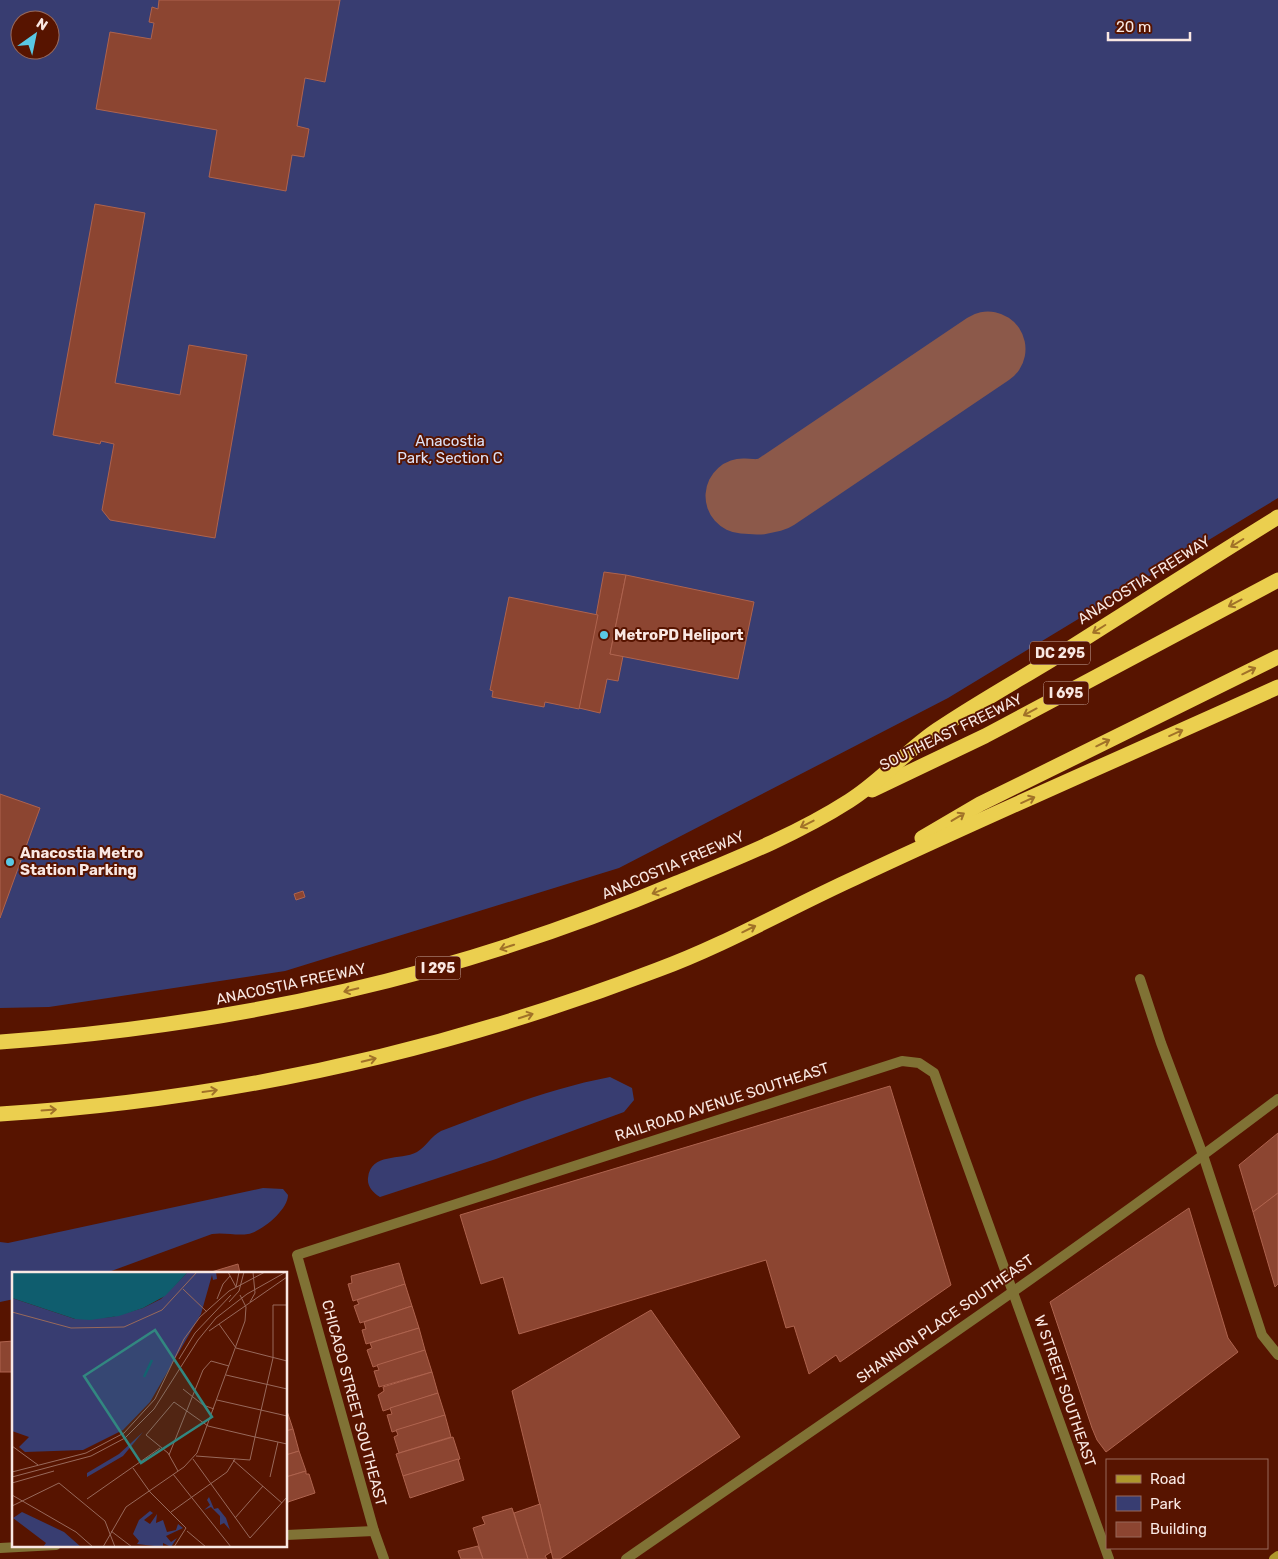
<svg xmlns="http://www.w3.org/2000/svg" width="1278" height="1559" font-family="Rubik,sans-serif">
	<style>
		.green { fill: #383d71; fill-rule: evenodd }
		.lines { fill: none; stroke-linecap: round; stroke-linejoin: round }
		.taxiway { stroke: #8c594a; stroke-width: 75 }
		.building { fill: #8c4531; stroke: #ae634e }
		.minor { stroke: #807235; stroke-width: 10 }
		.secondary { stroke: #ae972b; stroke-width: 10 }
		.motorway { stroke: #ebcf4f; stroke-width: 15 }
		.oneway { stroke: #a17228 }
		.poi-dot { fill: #59c8e4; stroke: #571400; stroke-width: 2 }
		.labels { text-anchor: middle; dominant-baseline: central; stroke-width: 4; stroke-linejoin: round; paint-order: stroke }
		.shield { fill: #571400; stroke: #c8a89f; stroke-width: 1 }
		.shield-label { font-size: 14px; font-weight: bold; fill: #f9e8e3 }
		.park-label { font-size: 15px; fill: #dce1f7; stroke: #571400 }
		.street-label { font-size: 15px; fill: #f9e8e3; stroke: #571400 }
		.poi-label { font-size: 15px; font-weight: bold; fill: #f9e8e3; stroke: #571400; text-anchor: start }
		.inset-river { fill: none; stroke: #0f5d6e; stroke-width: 2.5 }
		.inset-road { fill: none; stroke: #98695b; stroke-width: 1 }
		.view { fill: #328780; fill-opacity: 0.15; stroke: #328780; stroke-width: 2.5 }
		.inset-edge { fill: none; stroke: #f9e8e3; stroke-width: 2.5 }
	</style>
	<rect width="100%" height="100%" fill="#571400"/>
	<g class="green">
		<path d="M 0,0 L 1278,0 L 1278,498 L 948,698 L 619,868 L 285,971 L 49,1007 L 0,1008 ZM 20,20 L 50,20 L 50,50 L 20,50 Z"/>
		<path d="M 610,1077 L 632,1088 L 634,1100 L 624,1112 L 496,1159 L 380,1197 C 373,1193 367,1186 368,1178 C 371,1152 400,1161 417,1152 C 426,1147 431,1136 441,1131 C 496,1110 552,1088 610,1077 Z"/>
		<path d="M 263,1188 L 283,1189 L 288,1195 C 288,1210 261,1232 248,1234 C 237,1236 224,1232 212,1234 L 106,1273 L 14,1273 L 14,1299 L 0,1302 L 0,1242 L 8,1243 Z"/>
	</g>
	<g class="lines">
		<path class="taxiway" d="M 743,496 L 759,497 L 773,494 L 988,349"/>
	</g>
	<g class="building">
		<path d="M 159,0 L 340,0 L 325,82 L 305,78 L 297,126 L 309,129 L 304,157 L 292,155 L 286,191 L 209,177 L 217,130 L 96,109 L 110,32 L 151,39 L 154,23 L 149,22 L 152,7 L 158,9 Z"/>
		<path d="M 95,204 L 145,213 L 115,383 L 180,395 L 189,345 L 247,355 L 215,538 L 110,520 L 102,510 L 114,444 L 101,441 L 100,444 L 53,435 Z"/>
		<path d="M 604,572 L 626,575 L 610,654 L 623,656 L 618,681 L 607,679 L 600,713 L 579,708 Z"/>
		<path d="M 626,575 L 754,602 L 738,679 L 610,654 Z"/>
		<path d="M 509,597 L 598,615 L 579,709 L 545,702 L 544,707 L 492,697 L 493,691 L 490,690 Z"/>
		<path d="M 0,794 L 40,808 L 0,918 Z"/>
		<path d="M 303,891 L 305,897 L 296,900 L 294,894 Z"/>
		<path d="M 890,1086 L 951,1285 L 840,1362 L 836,1355 L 809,1374 L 794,1326 L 786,1328 L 766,1260 L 519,1334 L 503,1277 L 481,1284 L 460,1215 Z"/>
		<path d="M 1278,1133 L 1278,1193 L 1253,1212 L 1239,1165 Z"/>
		<path d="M 1278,1193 L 1278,1284 L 1275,1287 L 1253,1212 Z"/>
		<path d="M 1189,1208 L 1228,1338 L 1238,1352 L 1106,1452 L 1097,1440 L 1092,1428 L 1050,1302 Z"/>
		<path d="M 399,1263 L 405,1284 L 353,1301 L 348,1284 L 352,1283 L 351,1276 Z"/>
		<path d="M 238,1264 L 240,1273 L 208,1273 Z"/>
		<path d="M 405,1284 L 412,1306 L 360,1323 L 354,1306 L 359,1304 L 357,1300 Z"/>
		<path d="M 412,1306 L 419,1328 L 366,1344 L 362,1330 L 366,1329 L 364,1322 Z"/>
		<path d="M 651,1310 L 740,1437 L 560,1559 L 553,1559 L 512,1391 Z"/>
		<path d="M 419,1328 L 425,1350 L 373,1367 L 367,1350 L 372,1348 L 370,1343 Z"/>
		<path d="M 14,1341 L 14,1372 L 0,1372 L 0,1342 Z"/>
		<path d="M 425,1350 L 432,1372 L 379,1387 L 374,1371 L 379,1370 L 377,1365 Z"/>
		<path d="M 432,1372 L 438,1393 L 383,1411 L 378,1395 L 384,1391 L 383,1387 Z"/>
		<path d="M 438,1393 L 445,1415 L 392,1432 L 387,1415 L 392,1414 L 390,1408 Z"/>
		<path d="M 286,1408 L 293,1429 L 286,1431 Z"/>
		<path d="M 445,1415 L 451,1437 L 399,1453 L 394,1437 L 398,1435 L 396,1430 Z"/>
		<path d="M 293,1429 L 299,1451 L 286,1455 L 286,1431 Z"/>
		<path d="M 453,1437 L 460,1459 L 403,1476 L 396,1454 Z"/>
		<path d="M 299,1451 L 306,1471 L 286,1477 L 286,1455 Z"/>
		<path d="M 458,1459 L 464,1480 L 410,1498 L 403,1476 Z"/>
		<path d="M 306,1471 L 306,1474 L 309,1474 L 315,1493 L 288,1502 L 286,1506 L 286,1477 Z"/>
		<path d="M 540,1504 L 551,1552 L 545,1556 L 547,1559 L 528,1559 L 514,1513 Z"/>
		<path d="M 512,1508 L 528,1559 L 483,1559 L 473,1528 L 485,1524 L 482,1517 Z"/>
		<path d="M 478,1546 L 483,1559 L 461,1559 L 458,1551 Z"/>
	</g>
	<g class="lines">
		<g class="minor">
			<path d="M 1140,979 L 1161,1043 L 1203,1155 L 1262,1335 L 1278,1355"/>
			<path d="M 286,1535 L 374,1531"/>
			<path d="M 0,1548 L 56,1545"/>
			<path d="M 384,1559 L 374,1531 L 297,1255 L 902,1061 L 919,1063 L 934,1073 L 1109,1559"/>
			<path d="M 626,1559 C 844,1408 1066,1260 1278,1099"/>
		</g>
		<path class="secondary" d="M 1274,1559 L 1278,1556"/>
		<g class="motorway">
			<path d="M 872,790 L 985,736 L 1278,580"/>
			<path d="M 922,838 L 980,804 L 1278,657"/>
			<path d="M 0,1042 C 238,1025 457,976 677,883 C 735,859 796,835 849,801 C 881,781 906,751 937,730 C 974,705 1013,683 1051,660 C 1127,612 1202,564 1278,517"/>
			<path d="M 0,1114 C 226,1100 446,1051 657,970 C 725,945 789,908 855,878 C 995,812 1137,751 1278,687"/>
		</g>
	</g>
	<defs><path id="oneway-shaft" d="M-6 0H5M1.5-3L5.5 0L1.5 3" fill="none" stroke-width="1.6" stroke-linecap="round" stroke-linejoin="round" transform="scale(1.25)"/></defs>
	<g class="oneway">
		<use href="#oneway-shaft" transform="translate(1237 543) rotate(148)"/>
		<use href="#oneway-shaft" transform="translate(1235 603) rotate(152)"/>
		<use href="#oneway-shaft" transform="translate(1099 629) rotate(148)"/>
		<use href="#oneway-shaft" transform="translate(1249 671) rotate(-26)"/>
		<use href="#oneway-shaft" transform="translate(1030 712) rotate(152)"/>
		<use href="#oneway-shaft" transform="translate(1176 733) rotate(-24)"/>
		<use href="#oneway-shaft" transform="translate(1103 743) rotate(-26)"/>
		<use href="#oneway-shaft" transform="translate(1028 800) rotate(-24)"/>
		<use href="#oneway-shaft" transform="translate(958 817) rotate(-31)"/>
		<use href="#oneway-shaft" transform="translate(807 824) rotate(153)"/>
		<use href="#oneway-shaft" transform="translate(659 891) rotate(158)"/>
		<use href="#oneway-shaft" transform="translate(749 929) rotate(-26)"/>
		<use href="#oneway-shaft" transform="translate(507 947) rotate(162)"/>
		<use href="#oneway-shaft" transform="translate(351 990) rotate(167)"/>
		<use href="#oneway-shaft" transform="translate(526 1016) rotate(-18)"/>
		<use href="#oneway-shaft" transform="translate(369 1060) rotate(-14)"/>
		<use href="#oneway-shaft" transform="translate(210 1091) rotate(-8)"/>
		<use href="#oneway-shaft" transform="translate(49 1110) rotate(-4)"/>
	</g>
	<g class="poi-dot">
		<circle cx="604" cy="635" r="5"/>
		<circle cx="10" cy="862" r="5"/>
	</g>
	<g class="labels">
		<g class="shield">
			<rect x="1030" y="641.5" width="60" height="23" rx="4"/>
			<rect x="1043.5" y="681.5" width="45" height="23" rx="4"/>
			<rect x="415.5" y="956.5" width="45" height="23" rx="4"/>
		</g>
		<g class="shield-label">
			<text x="1060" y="653">DC 295</text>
			<text x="1066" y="693">I 695</text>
			<text x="438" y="968">I 295</text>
		</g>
		<g class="park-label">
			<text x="450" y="441">Anacostia<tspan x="450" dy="17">Park, Section C</tspan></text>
		</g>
		<g class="street-label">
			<text transform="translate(1144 580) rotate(-32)">ANACOSTIA FREEWAY</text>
			<text transform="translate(951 732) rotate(-26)">SOUTHEAST FREEWAY</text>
			<text transform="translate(673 865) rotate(-23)">ANACOSTIA FREEWAY</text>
			<text transform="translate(291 984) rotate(-12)">ANACOSTIA FREEWAY</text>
			<text transform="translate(722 1102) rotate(-18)">RAILROAD AVENUE SOUTHEAST</text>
			<text transform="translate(945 1319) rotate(-35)">SHANNON PLACE SOUTHEAST</text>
			<text transform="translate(1065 1391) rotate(71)">W STREET SOUTHEAST</text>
			<text transform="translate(354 1403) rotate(75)">CHICAGO STREET SOUTHEAST</text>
		</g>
		<g class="poi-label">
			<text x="614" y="635">MetroPD Heliport</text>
			<text x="20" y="853">Anacostia Metro<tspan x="20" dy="17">Station Parking</tspan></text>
		</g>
	</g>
	<g transform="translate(12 1272)">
		<rect width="275" height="275" fill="#571400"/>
		<path d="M 176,0 L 204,0 L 205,7 L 201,8 L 200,3 L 189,42 L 138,130 L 111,158 L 71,178 L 13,180 L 7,175 L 17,165 L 0,159 L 0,26 L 63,47 L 100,45 L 131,36 L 149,27 ZM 131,160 L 111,184 L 75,205 L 75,201 L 107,182 ZM 197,225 L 202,237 L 206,236 L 214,246 L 218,258 L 212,251 L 208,253 L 208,244 L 199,235 L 192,238 L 198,233 L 195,228 ZM 138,239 L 141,241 L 132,248 L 138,252 L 145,242 L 144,251 L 151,248 L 155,260 L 164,258 L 166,252 L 171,256 L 154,264 L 159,270 L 165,266 L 159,275 L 151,271 L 151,275 L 125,272 L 127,269 L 121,262 L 127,248 ZM 10,240 L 52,260 L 69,275 L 31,275 L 34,271 L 1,246 Z" fill="#383d71"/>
		<path d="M 0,0 L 176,0 L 153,24 L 131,36 L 107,44 L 78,48 L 63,47 L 0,26 Z" fill="#0f5d6e"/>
		<path class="inset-river" d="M 132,105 L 140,88"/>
		<path class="inset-road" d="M 216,0 L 224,15M 224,15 L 227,0M 171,17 L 195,40M 205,27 L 211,12 L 218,4M 217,30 L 227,19 L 232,0M 238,30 L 243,21 L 241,0M 0,40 L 59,56 L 112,55 L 150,38 L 185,0M 207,52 L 224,76M 197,59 L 275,5M 224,76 L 275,89M 261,86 L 261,33 L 275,33M 167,87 L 183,61 L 219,23M 214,103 L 275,117M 171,117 L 191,133 L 202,137M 205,128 L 275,144M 196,154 L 243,165 L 261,86M 0,174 L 26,193M 157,183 L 191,98 L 199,89 L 217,94M 184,184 L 238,188 L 243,165 L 275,172M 181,187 L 238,266 L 275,225M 221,188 L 270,231M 121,196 L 138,220 L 174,256 L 162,275M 166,199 L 156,181 L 134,163 L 162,130 L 196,154M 0,200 L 74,181 L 112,161 L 143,127 L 172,67 L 188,45 L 217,19 L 253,0M 161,202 L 219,275M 0,205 L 79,184 L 113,166 L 142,137 L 186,68 L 204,46 L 235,22 L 274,0M 258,205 L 266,170M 0,211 L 42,199M 0,223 L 64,260 L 81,275M 75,227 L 148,176M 0,234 L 47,211 L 93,249 L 103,275M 159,240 L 215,200 L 223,187M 223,246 L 251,214M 99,259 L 120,275M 175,259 L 194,275M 91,275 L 114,235 L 172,195 L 185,181 L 233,49 L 234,35 L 228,23"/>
		<path class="view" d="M 143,58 L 200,145 L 129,191 L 72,104 Z"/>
		<rect width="275" height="275" class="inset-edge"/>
	</g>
	<rect x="1106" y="1459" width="162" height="90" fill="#571400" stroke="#98695b"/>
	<rect x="1116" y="1475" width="25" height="8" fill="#ae972b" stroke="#98695b"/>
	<text x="1150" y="1484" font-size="15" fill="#f9e8e3">Road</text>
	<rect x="1116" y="1496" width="25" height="15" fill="#383d71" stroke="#98695b"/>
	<text x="1150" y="1509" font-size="15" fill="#f9e8e3">Park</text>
	<rect x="1116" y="1522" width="25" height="15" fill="#8c4531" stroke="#98695b"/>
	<text x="1150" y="1534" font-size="15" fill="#f9e8e3">Building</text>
	<g transform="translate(35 35) rotate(33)"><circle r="24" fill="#571400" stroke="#98695b"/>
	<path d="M0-4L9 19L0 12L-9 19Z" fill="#59c8e4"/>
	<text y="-8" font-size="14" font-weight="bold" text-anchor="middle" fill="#f9e8e3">N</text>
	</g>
	<path d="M1108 32v8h82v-8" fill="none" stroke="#f9e8e3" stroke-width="2.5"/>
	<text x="1116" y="32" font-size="15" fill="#f9e8e3" stroke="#571400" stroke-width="4" paint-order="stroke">20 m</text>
</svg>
